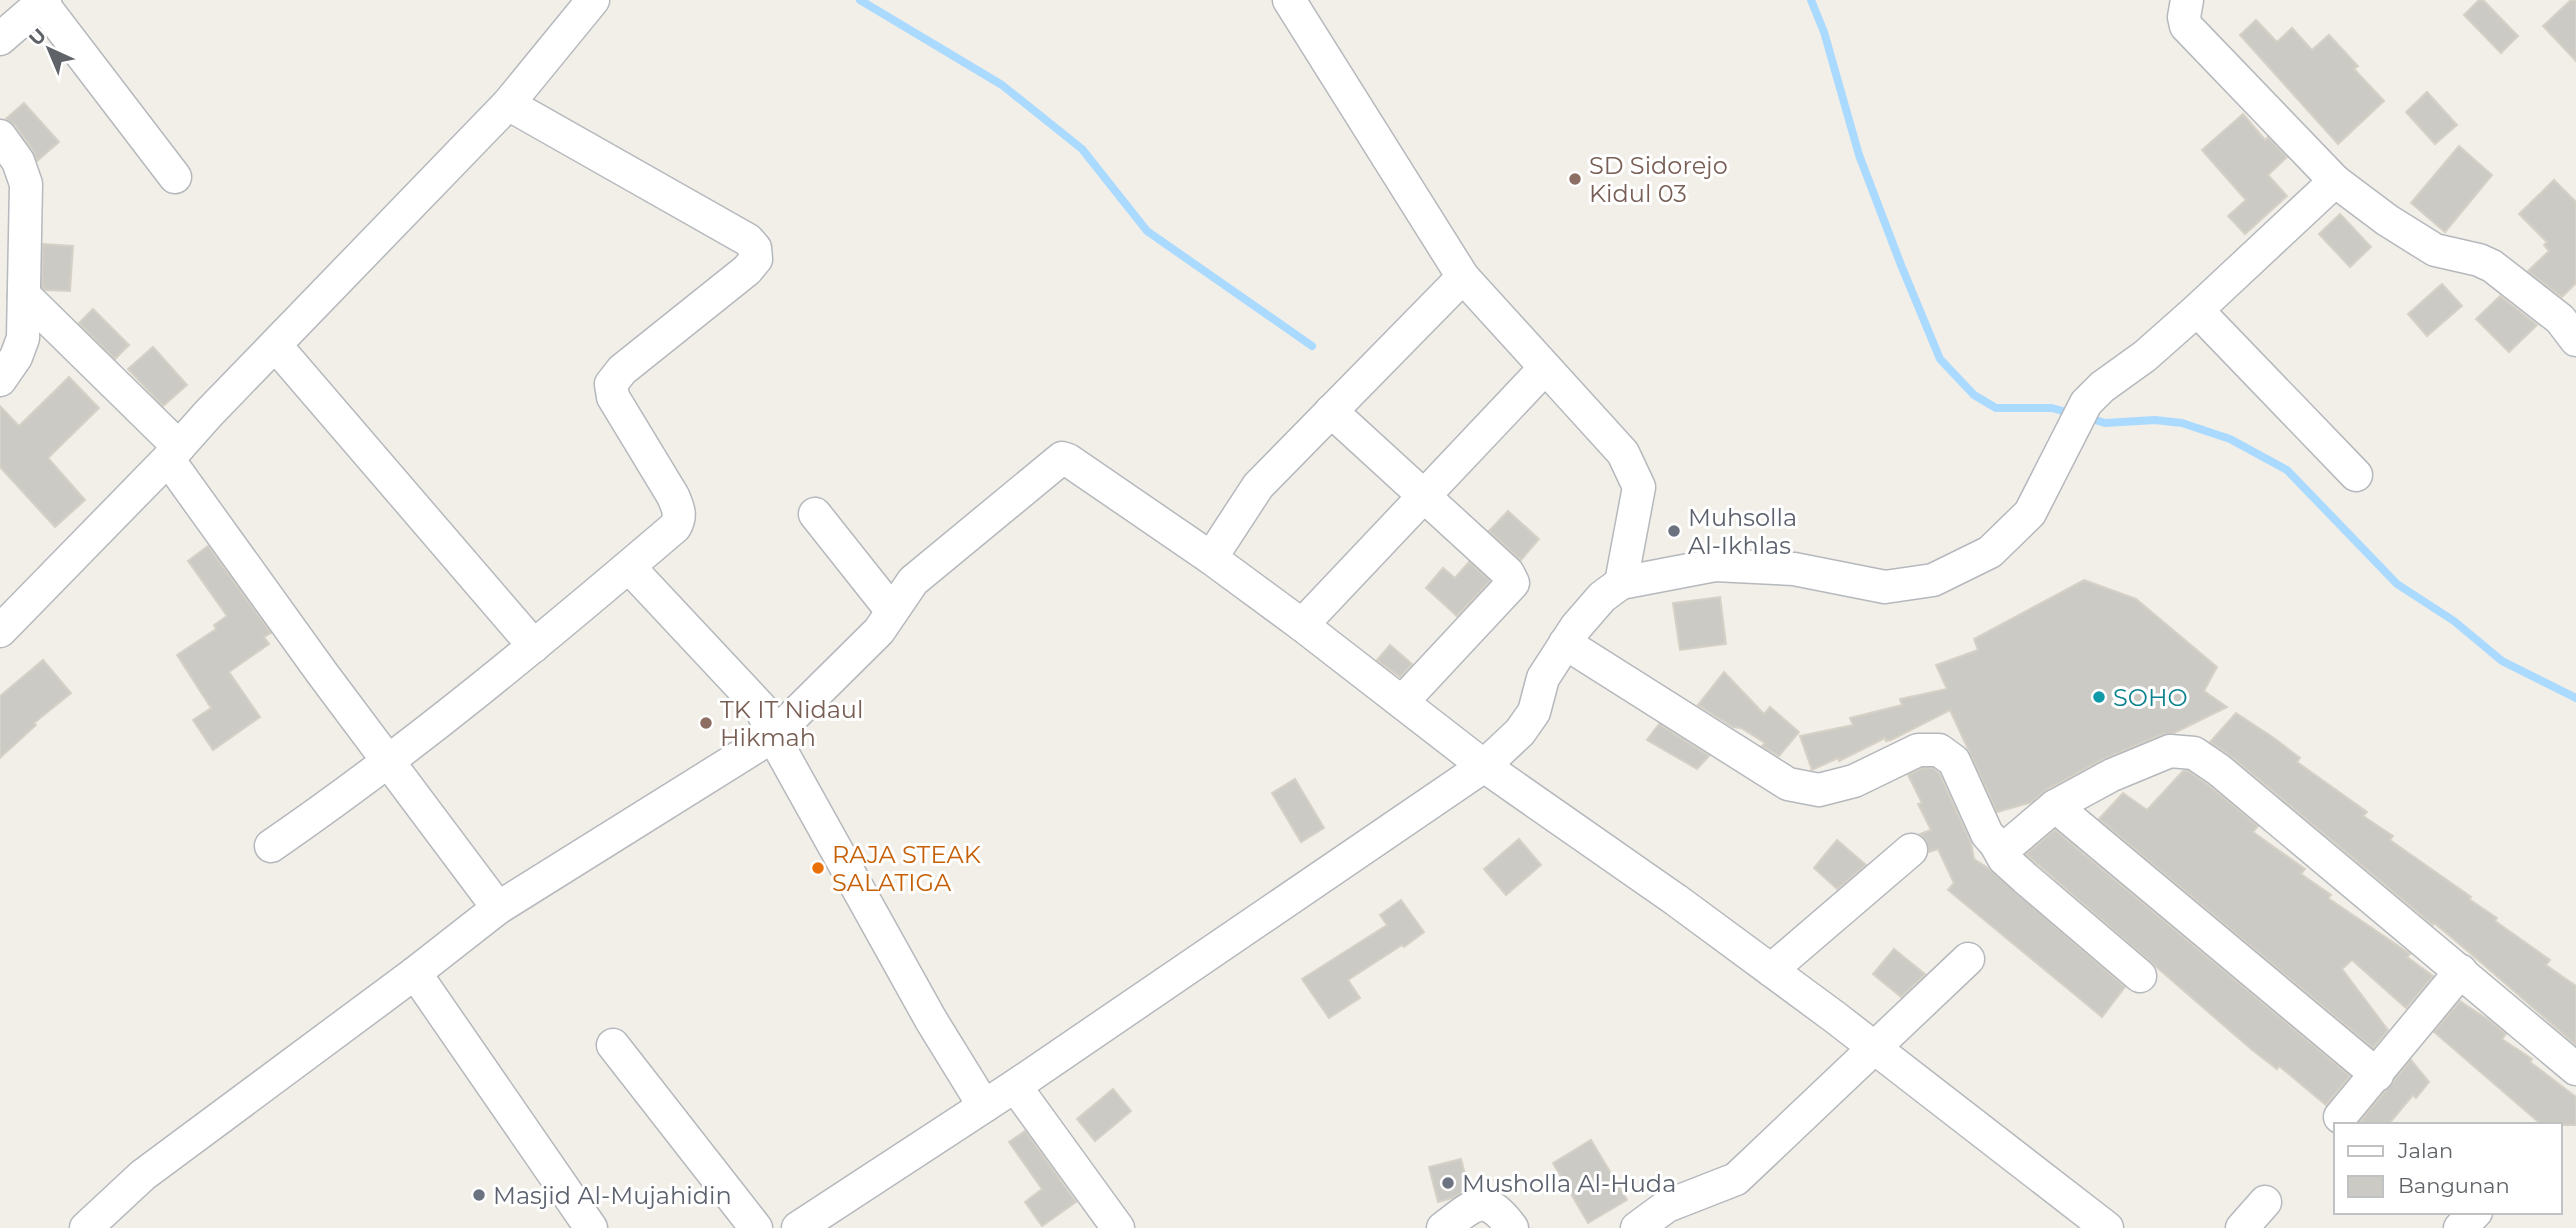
<svg xmlns="http://www.w3.org/2000/svg" width="2576" height="1228" font-family="Montserrat,sans-serif">
	<style>
		.lines { fill: none; stroke-linecap: round; stroke-linejoin: round }
		.stream { stroke: #aadaff; stroke-width: 8 }
		.building { fill: #cccac5; stroke: #d6d1c6; stroke-width: 2 }
		.minor-casing { stroke: #b5b8bc; stroke-width: 35 }
		.minor { stroke: #fff; stroke-width: 32 }
		.education-dot { fill: #8d6e63; stroke: #fff; stroke-width: 2.5 }
		.worship-dot { fill: #6b7280; stroke: #fff; stroke-width: 2.5 }
		.culture-dot { fill: #0f9aa8; stroke: #fff; stroke-width: 2.5 }
		.food-dot { fill: #e8710a; stroke: #fff; stroke-width: 2.5 }
		.labels { text-anchor: middle; dominant-baseline: central; stroke-width: 6; stroke-linejoin: round; paint-order: stroke }
		.education-label { font-size: 24px; fill: #785e54; stroke: #fff; text-anchor: start }
		.worship-label { font-size: 24px; fill: #5b616d; stroke: #fff; text-anchor: start }
		.culture-label { font-size: 24px; fill: #0d838f; stroke: #fff; text-anchor: start }
		.food-label { font-size: 24px; fill: #c56008; stroke: #fff; text-anchor: start }
	</style>
	<rect width="100%" height="100%" fill="#f1efe8"/>
	<g class="lines">
		<g class="stream">
			<path d="M 860,0 L 1002,85 L 1082,149 L 1147,231 L 1312,346"/>
			<path d="M 1811,0 L 1824,32 L 1859,155 L 1901,265 L 1940,359 L 1974,395 L 1996,408 L 2052,408 L 2073,414"/>
			<path d="M 2085,417 L 2105,423 L 2155,420 L 2182,423 L 2230,439 L 2287,470 L 2397,584 L 2454,621 L 2502,661 L 2576,698"/>
		</g>
	</g>
	<g class="building">
		<path d="M 2479,0 L 2483,0 L 2518,36 L 2501,53 L 2464,15 Z"/>
		<path d="M 2571,0 L 2576,0 L 2576,61 L 2543,26 Z"/>
		<path d="M 2256,20 L 2277,42 L 2292,28 L 2312,50 L 2329,35 L 2358,66 L 2354,69 L 2384,101 L 2338,144 L 2240,35 Z"/>
		<path d="M 2427,92 L 2457,125 L 2435,144 L 2406,112 Z"/>
		<path d="M 24,103 L 59,142 L 37,161 L 33,150 L 15,125 L 6,119 Z"/>
		<path d="M 2243,114 L 2265,140 L 2268,137 L 2287,157 L 2268,175 L 2287,196 L 2245,234 L 2228,216 L 2246,200 L 2202,150 Z"/>
		<path d="M 2459,146 L 2492,175 L 2445,232 L 2411,203 Z"/>
		<path d="M 2554,180 L 2576,202 L 2576,283 L 2562,297 L 2528,271 L 2549,251 L 2544,245 L 2547,242 L 2519,214 Z"/>
		<path d="M 2340,214 L 2371,247 L 2350,267 L 2319,234 Z"/>
		<path d="M 43,244 L 73,246 L 70,291 L 45,290 L 42,287 Z"/>
		<path d="M 2442,284 L 2462,306 L 2427,336 L 2408,314 Z"/>
		<path d="M 2500,296 L 2537,325 L 2509,352 L 2476,319 Z"/>
		<path d="M 93,309 L 129,345 L 115,359 L 79,323 Z"/>
		<path d="M 153,347 L 187,385 L 163,406 L 128,369 Z"/>
		<path d="M 69,377 L 99,408 L 48,458 L 85,500 L 55,527 L 0,467 L 0,406 L 19,426 Z"/>
		<path d="M 1508,511 L 1539,539 L 1521,560 L 1489,531 Z"/>
		<path d="M 208,546 L 271,633 L 264,637 L 269,644 L 229,672 L 260,717 L 213,750 L 193,720 L 211,708 L 177,655 L 216,629 L 214,625 L 227,616 L 188,561 Z"/>
		<path d="M 1469,562 L 1490,581 L 1457,616 L 1426,588 L 1443,568 L 1455,578 Z"/>
		<path d="M 2084,580 L 2136,599 L 2217,667 L 2204,691 L 2227,707 L 2174,733 L 2163,734 L 2103,759 L 2046,790 L 2032,802 L 1997,812 L 1950,710 L 1891,740 L 1886,741 L 1885,738 L 1839,761 L 1838,758 L 1812,770 L 1800,736 L 1853,725 L 1850,718 L 1902,705 L 1900,699 L 1947,689 L 1936,665 L 1978,650 L 1974,639 Z"/>
		<path d="M 1720,597 L 1726,644 L 1680,650 L 1673,603 Z"/>
		<path d="M 1390,645 L 1412,664 L 1400,677 L 1377,660 Z"/>
		<path d="M 43,660 L 71,693 L 34,723 L 36,725 L 0,758 L 0,696 Z"/>
		<path d="M 1724,672 L 1764,714 L 1770,707 L 1799,732 L 1779,756 L 1762,746 L 1765,743 L 1741,728 L 1733,727 L 1698,705 Z"/>
		<path d="M 2236,713 L 2274,738 L 2300,758 L 2297,762 L 2367,812 L 2363,816 L 2393,836 L 2390,840 L 2471,897 L 2469,899 L 2497,918 L 2495,921 L 2550,960 L 2546,965 L 2576,986 L 2576,1045 L 2470,953 L 2434,923 L 2433,925 L 2231,756 L 2210,742 Z"/>
		<path d="M 1659,724 L 1709,756 L 1697,769 L 1647,740 Z"/>
		<path d="M 1933,768 L 1939,773 L 1971,843 L 1974,859 L 1988,868 L 2125,987 L 2102,1017 L 1948,890 L 1954,883 L 1938,849 L 1929,852 L 1925,839 L 1920,834 L 1931,830 L 1918,804 L 1922,803 L 1908,775 L 1923,768 Z"/>
		<path d="M 2183,771 L 2188,771 L 2208,785 L 2258,826 L 2253,832 L 2305,869 L 2301,874 L 2331,895 L 2328,898 L 2410,954 L 2407,957 L 2433,976 L 2406,1008 L 2352,960 L 2342,969 L 2388,1030 L 2373,1048 L 2099,819 L 2123,793 L 2147,810 Z"/>
		<path d="M 1295,779 L 1324,828 L 1301,842 L 1272,793 Z"/>
		<path d="M 2055,830 L 2350,1076 L 2326,1105 L 2279,1066 L 2277,1069 L 2251,1049 L 2026,854 Z"/>
		<path d="M 1519,839 L 1541,865 L 1506,895 L 1484,869 Z"/>
		<path d="M 1837,840 L 1866,865 L 1837,889 L 1814,868 Z"/>
		<path d="M 1401,900 L 1424,932 L 1404,947 L 1402,945 L 1348,980 L 1360,998 L 1329,1018 L 1302,979 L 1387,925 L 1380,915 Z"/>
		<path d="M 1894,949 L 1925,974 L 1901,997 L 1873,974 Z"/>
		<path d="M 2460,1001 L 2490,1021 L 2506,1034 L 2502,1039 L 2532,1059 L 2530,1062 L 2576,1097 L 2576,1125 L 2542,1125 L 2434,1032 Z"/>
		<path d="M 2411,1060 L 2429,1082 L 2416,1098 L 2413,1095 L 2388,1125 L 2357,1125 Z"/>
		<path d="M 1113,1089 L 1131,1111 L 1095,1141 L 1077,1119 Z"/>
		<path d="M 1025,1131 L 1076,1202 L 1042,1226 L 1025,1202 L 1042,1189 L 1009,1142 Z"/>
		<path d="M 1591,1140 L 1627,1200 L 1588,1223 L 1553,1163 Z"/>
		<path d="M 1461,1159 L 1469,1189 L 1452,1198 L 1438,1202 L 1429,1167 Z"/>
	</g>
	<g class="lines">
		<defs>
			<g id="minor">
				<path d="M 1289,0 L 1463,277 L 1623,453 L 1639,487 L 1621,583"/>
				<path d="M 42,3 L 175,177"/>
				<path d="M 0,39 L 45,0"/>
				<path d="M 0,136 L 18,161 L 26,184 L 23,338 L 16,357 L 0,380"/>
				<path d="M 2335,181 L 2387,220 L 2435,250 L 2479,260 L 2492,266 L 2560,319 L 2576,340"/>
				<path d="M 1463,277 L 1258,486 L 1211,558 L 1302,625 L 1484,766 L 1676,900 L 1836,1018 L 2107,1228"/>
				<path d="M 24,295 L 179,447"/>
				<path d="M 2197,310 L 2356,475"/>
				<path d="M 276,346 L 534,646"/>
				<path d="M 1331,411 L 1508,573 L 1513,583 L 1402,702"/>
				<path d="M 168,459 L 322,673 L 498,908 L 415,973 L 591,1228"/>
				<path d="M 815,514 L 892,611"/>
				<path d="M 629,567 L 761,708 L 773,736 L 879,631 L 913,581 L 1062,458 L 1068,460 L 1211,558"/>
				<path d="M 1302,625 L 1545,368"/>
				<path d="M 0,631 L 168,459 L 209,413 L 508,104 L 593,0"/>
				<path d="M 1565,643 L 1788,784 L 1819,790 L 1854,781 L 1918,750 L 1939,750 L 1954,761 L 1987,834 L 1995,843 L 2003,847 L 2010,844 L 2055,806 L 2112,775 L 2170,751 L 2194,753 L 2219,770 L 2576,1069"/>
				<path d="M 2055,806 L 2377,1075"/>
				<path d="M 1995,843 L 2004,859 L 2025,878 L 2140,976"/>
				<path d="M 271,846 C 412,749 545,638 675,527 C 682,515 678,508 673,496 L 613,397 L 611,384 L 622,370 L 747,270 L 756,259 L 755,248 L 748,240 L 508,104"/>
				<path d="M 498,908 L 773,736 L 931,1020 L 984,1106"/>
				<path d="M 1771,970 L 1911,850"/>
				<path d="M 613,1045 L 756,1228"/>
				<path d="M 1015,1086 L 1118,1228"/>
				<path d="M 2340,1117 L 2461,971"/>
				<path d="M 86,1228 L 143,1175 L 415,973"/>
				<path d="M 798,1228 L 1015,1086 L 1484,766 L 1520,732 L 1534,712 L 1543,678 L 1576,627 L 1602,597 L 1621,583 L 1715,565 L 1794,569 L 1885,587 L 1933,580 L 1990,552 L 2030,513 L 2086,403 L 2102,387 L 2145,356 L 2197,310 L 2335,181 L 2186,26 L 2184,17 L 2187,0"/>
				<path d="M 1443,1228 C 1474,1205 1484,1190 1512,1228"/>
				<path d="M 1637,1228 L 1667,1206 L 1736,1179 L 1968,959"/>
				<path d="M 2242,1228 L 2265,1202"/>
				<path d="M 2460,1228 L 2476,1212"/>
			</g>
		</defs>
		<use href="#minor" class="minor-casing"/>
		<use href="#minor" class="minor"/>
	</g>
	<g class="education-dot">
		<circle cx="1575" cy="179" r="7"/>
		<circle cx="706" cy="723" r="7"/>
	</g>
	<g class="worship-dot">
		<circle cx="1674" cy="531" r="7"/>
		<circle cx="1448" cy="1183" r="7"/>
		<circle cx="479" cy="1195" r="7"/>
	</g>
	<circle class="culture-dot" cx="2099" cy="697" r="7"/>
	<circle class="food-dot" cx="818" cy="868" r="7"/>
	<g class="labels">
		<g class="education-label">
			<text x="1589" y="165">SD Sidorejo<tspan x="1589" dy="28">Kidul 03</tspan></text>
			<text x="720" y="709">TK IT Nidaul<tspan x="720" dy="28">Hikmah</tspan></text>
		</g>
		<g class="worship-label">
			<text x="1688" y="517">Muhsolla<tspan x="1688" dy="28">Al-Ikhlas</tspan></text>
			<text x="1462" y="1183">Musholla Al-Huda</text>
			<text x="493" y="1195">Masjid Al-Mujahidin</text>
		</g>
		<g class="culture-label">
			<text x="2113" y="697">SOHO</text>
		</g>
		<g class="food-label">
			<text x="832" y="854">RAJA STEAK<tspan x="832" dy="28">SALATIGA</tspan></text>
		</g>
	</g>
	<rect x="2334" y="1123" width="228" height="91" fill="#ffffff" stroke="#bfc1c3" stroke-width="2"/>
	<rect x="2348" y="1146" width="35" height="10" fill="#ffffff" stroke="#bfc1c3" stroke-width="2"/>
	<text x="2398" y="1158" font-size="21" fill="#5f6368">Jalan</text>
	<rect x="2348" y="1176" width="35" height="21" fill="#cccac5" stroke="#bfc1c3" stroke-width="2"/>
	<text x="2398" y="1193" font-size="21" fill="#5f6368">Bangunan</text>
	<g transform="translate(49 49) rotate(316)" stroke="#ffffff" stroke-width="5" paint-order="stroke">
	<path d="M0-5L12 26L0 18L-12 26Z" fill="#5f6368"/>
	<text y="-10" font-size="19" font-weight="bold" text-anchor="middle" fill="#5f6368">U</text>
	</g>
</svg>
